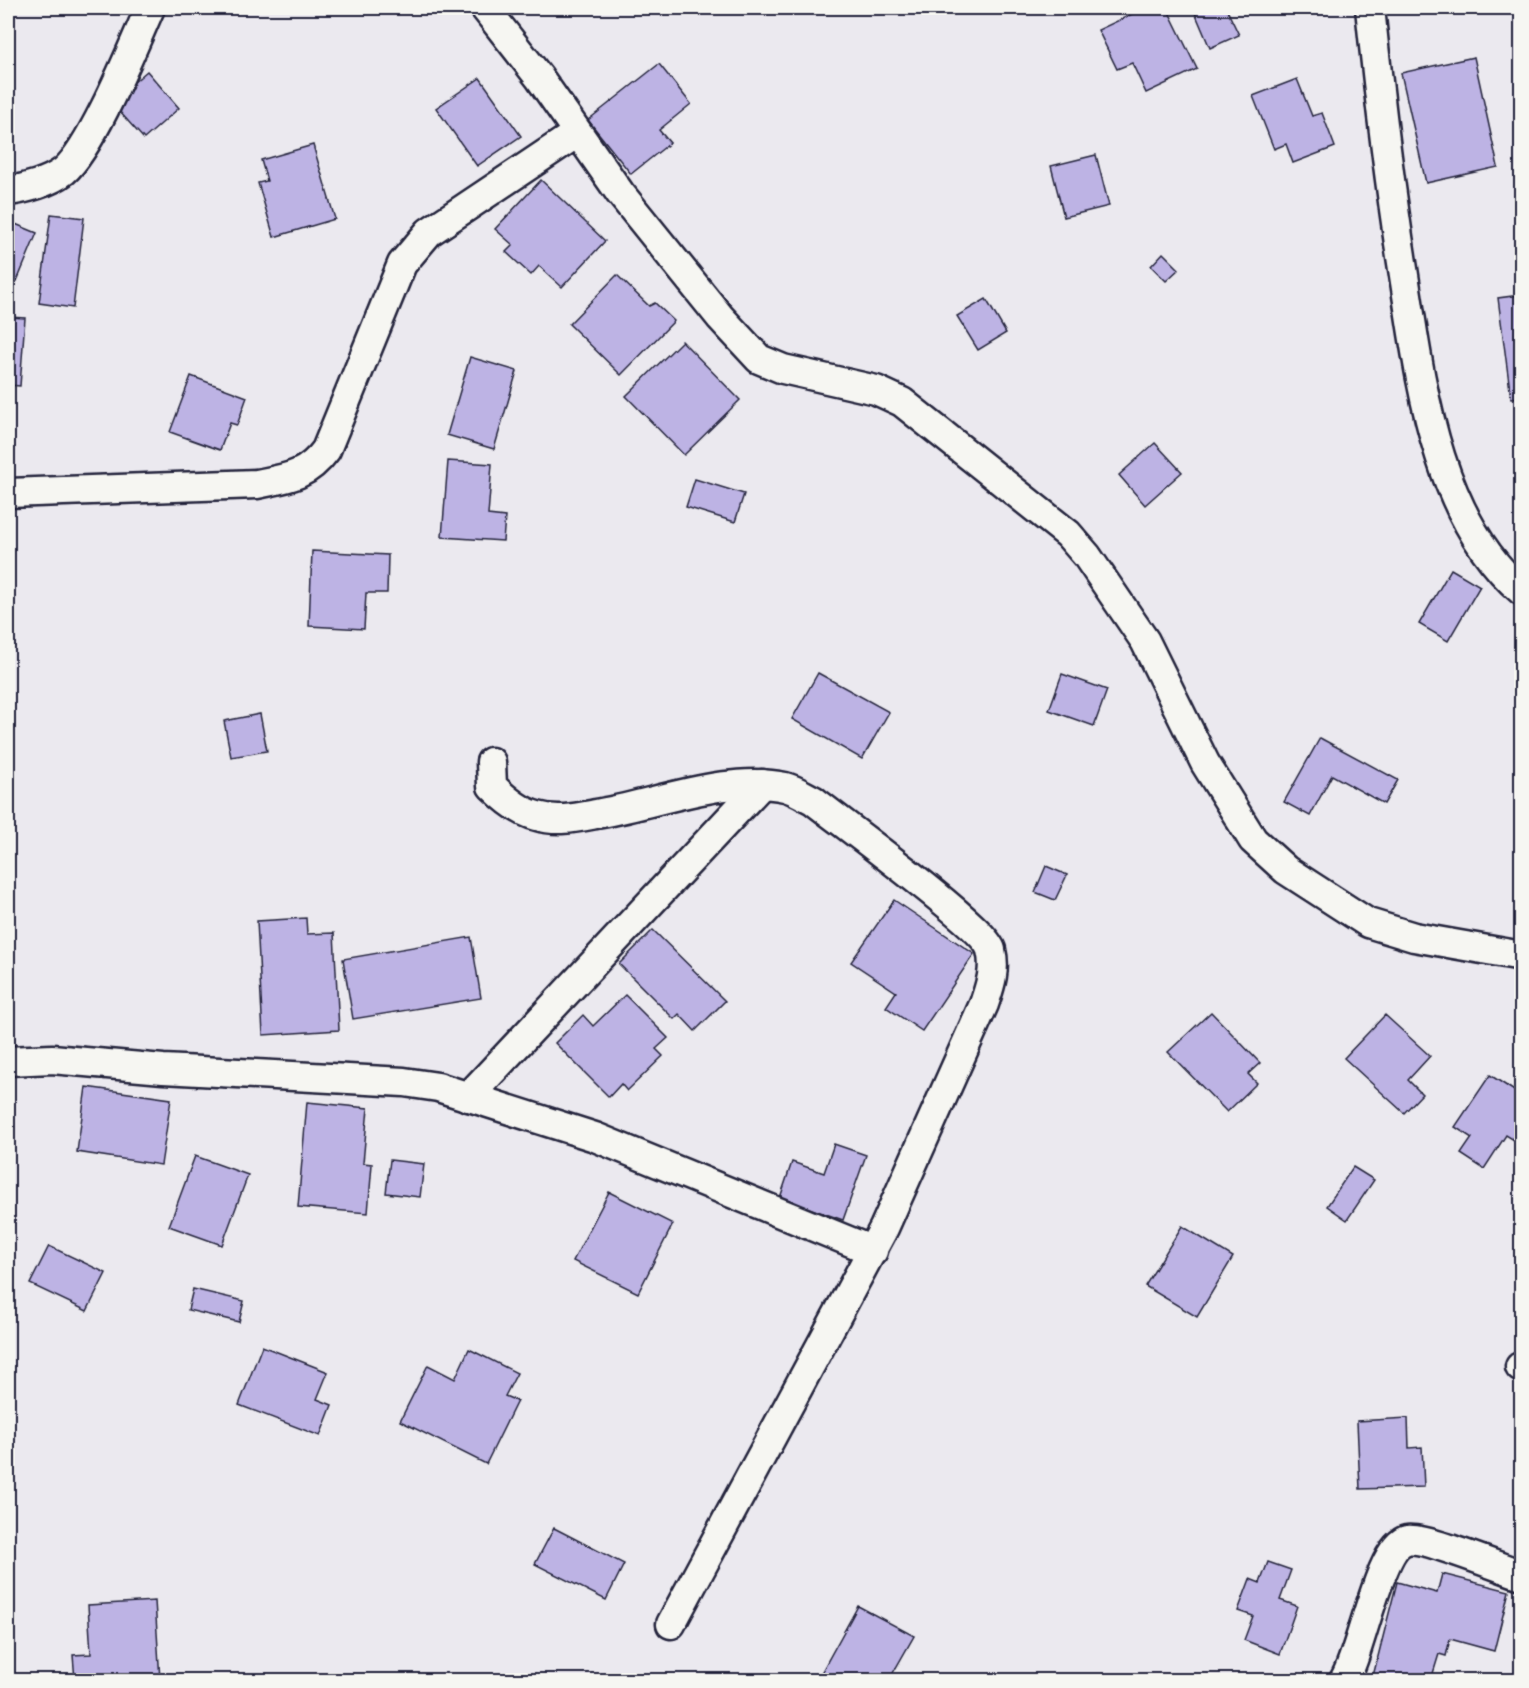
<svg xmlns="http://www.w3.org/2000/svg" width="1529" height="1688" font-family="'Balsamiq Sans',sans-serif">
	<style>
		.building { fill: #bdb3e4; stroke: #22223b; stroke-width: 1.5 }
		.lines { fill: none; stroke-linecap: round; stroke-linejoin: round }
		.minor-casing { stroke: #22223b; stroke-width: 33 }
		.minor { stroke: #f6f6f2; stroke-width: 28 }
	</style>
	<rect width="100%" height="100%" fill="#ebe9ef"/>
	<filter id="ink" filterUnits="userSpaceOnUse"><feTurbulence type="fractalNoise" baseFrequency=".0167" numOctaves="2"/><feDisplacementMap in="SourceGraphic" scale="12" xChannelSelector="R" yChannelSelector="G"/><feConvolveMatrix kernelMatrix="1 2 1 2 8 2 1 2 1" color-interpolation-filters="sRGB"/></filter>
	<g filter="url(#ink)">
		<g class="building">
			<path d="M 1145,8 L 1167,8 L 1197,69 L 1146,93 L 1132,63 L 1117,69 L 1098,30 Z"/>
			<path d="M 1193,8 L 1226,8 L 1239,35 L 1210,48 Z"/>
			<path d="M 1474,57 L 1498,167 L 1426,183 L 1401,73 Z"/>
			<path d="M 659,64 L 691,104 L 659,130 L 670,143 L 631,174 L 588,120 Z"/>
			<path d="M 147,71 L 179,108 L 144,139 L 111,102 Z"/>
			<path d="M 480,78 L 521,136 L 477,166 L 436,108 Z"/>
			<path d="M 1297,79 L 1312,116 L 1322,113 L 1335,147 L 1293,163 L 1286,144 L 1274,149 L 1253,96 Z"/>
			<path d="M 313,145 L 335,219 L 274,237 L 258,183 L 267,181 L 261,160 Z"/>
			<path d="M 1096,155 L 1109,206 L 1064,217 L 1051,166 Z"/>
			<path d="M 541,180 L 605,241 L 562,287 L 539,266 L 531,275 L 506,252 L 513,245 L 495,229 Z"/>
			<path d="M 51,214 L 84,218 L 73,308 L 39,303 Z"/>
			<path d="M 8,221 L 37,233 L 17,281 L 8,277 Z"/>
			<path d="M 1163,253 L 1179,269 L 1166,281 L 1151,266 Z"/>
			<path d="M 1522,274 L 1522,397 L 1511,398 L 1498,298 L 1520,295 L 1517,275 Z"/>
			<path d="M 617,275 L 649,306 L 655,303 L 674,321 L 621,375 L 569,324 Z"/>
			<path d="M 986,299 L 1006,333 L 978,350 L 957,316 Z"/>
			<path d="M 8,317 L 25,318 L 20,386 L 8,385 Z"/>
			<path d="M 682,341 L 740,400 L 684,455 L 626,396 Z"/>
			<path d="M 470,357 L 517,371 L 494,449 L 447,435 Z"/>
			<path d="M 191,376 L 247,397 L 237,425 L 230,423 L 220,450 L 170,432 Z"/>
			<path d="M 1155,443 L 1182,472 L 1145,505 L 1119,475 Z"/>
			<path d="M 448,461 L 492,464 L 488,515 L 505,517 L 503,541 L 442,537 Z"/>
			<path d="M 695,479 L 744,494 L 735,522 L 686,507 Z"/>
			<path d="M 312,551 L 388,555 L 387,593 L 366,593 L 364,629 L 309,626 Z"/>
			<path d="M 1451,569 L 1480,586 L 1448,641 L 1419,624 Z"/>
			<path d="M 818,673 L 889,712 L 862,759 L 792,719 Z"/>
			<path d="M 1062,674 L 1107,690 L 1094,726 L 1049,710 Z"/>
			<path d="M 260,714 L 267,751 L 231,757 L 224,721 Z"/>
			<path d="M 1320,738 L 1398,780 L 1384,804 L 1332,775 L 1310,816 L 1284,802 Z"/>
			<path d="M 1046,866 L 1067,875 L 1055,900 L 1035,892 Z"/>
			<path d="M 894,900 L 974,954 L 922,1031 L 886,1007 L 896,992 L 851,962 Z"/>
			<path d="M 306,918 L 307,934 L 334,933 L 339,1030 L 263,1035 L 257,921 Z"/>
			<path d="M 653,930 L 725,1001 L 695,1031 L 679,1014 L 674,1019 L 619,964 Z"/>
			<path d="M 471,937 L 481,998 L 353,1019 L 343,959 Z"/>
			<path d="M 625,995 L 668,1038 L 656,1049 L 663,1056 L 627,1091 L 621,1084 L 609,1097 L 555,1043 L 583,1015 L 593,1026 Z"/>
			<path d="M 1211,1012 L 1260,1063 L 1248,1074 L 1257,1083 L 1227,1112 L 1168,1052 Z"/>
			<path d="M 1385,1015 L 1430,1056 L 1408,1080 L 1422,1094 L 1404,1113 L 1344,1058 Z"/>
			<path d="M 1490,1075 L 1522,1096 L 1522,1145 L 1506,1135 L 1484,1169 L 1461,1154 L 1472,1138 L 1455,1127 Z"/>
			<path d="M 86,1087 L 171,1099 L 161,1165 L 77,1152 Z"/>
			<path d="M 307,1102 L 368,1108 L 363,1163 L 372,1164 L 368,1213 L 298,1207 Z"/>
			<path d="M 834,1144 L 866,1155 L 843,1220 L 780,1198 L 792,1162 L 824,1173 Z"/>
			<path d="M 195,1156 L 248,1175 L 222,1245 L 169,1226 Z"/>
			<path d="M 390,1160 L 424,1164 L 420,1197 L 386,1193 Z"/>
			<path d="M 1353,1167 L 1374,1180 L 1347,1220 L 1327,1206 Z"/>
			<path d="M 609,1192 L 673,1224 L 638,1293 L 573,1261 Z"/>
			<path d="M 1182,1226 L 1233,1257 L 1197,1317 L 1145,1286 Z"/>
			<path d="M 49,1246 L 106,1273 L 87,1311 L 30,1284 Z"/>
			<path d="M 193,1289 L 244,1301 L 239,1322 L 188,1310 Z"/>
			<path d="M 262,1346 L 328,1372 L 317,1399 L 332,1405 L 320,1436 L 239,1405 Z"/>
			<path d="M 469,1349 L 517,1373 L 505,1396 L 517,1401 L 486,1464 L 400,1421 L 428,1365 L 455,1379 Z"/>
			<path d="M 1408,1418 L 1409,1448 L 1422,1447 L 1424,1487 L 1360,1489 L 1357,1421 Z"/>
			<path d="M 554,1528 L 624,1564 L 606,1600 L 535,1564 Z"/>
			<path d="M 1268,1562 L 1291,1570 L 1280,1600 L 1297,1606 L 1280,1654 L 1244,1640 L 1253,1616 L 1238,1611 L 1250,1579 L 1260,1583 Z"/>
			<path d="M 1442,1574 L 1509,1591 L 1494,1651 L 1450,1639 L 1446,1656 L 1439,1654 L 1431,1680 L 1372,1680 L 1397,1582 L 1437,1593 Z"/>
			<path d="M 155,1601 L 160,1680 L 75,1680 L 73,1655 L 91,1654 L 88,1605 Z"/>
			<path d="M 858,1606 L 914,1636 L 889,1680 L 823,1680 L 820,1675 Z"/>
		</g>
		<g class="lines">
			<defs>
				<g id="minor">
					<path d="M 485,8 L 539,77 L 620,193 L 720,317 L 759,359 L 783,369 L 876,390 L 902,402 L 1068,534 L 1087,556 L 1145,641 L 1205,763 L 1253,840 L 1286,870 L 1368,923 L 1414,937 L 1522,956"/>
					<path d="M 1370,8 C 1379,95 1389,182 1403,269 C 1420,376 1434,516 1522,591"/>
					<path d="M 8,191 C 25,189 50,182 64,171 C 93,146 133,46 150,8"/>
					<path d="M 8,493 L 257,484 C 288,478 307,476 326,450 L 402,264 L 429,232 L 577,133"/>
					<path d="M 491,762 L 492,786 C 504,798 520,812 537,816 C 557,822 575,818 596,814 C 652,805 728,774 785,787 C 794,789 805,796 813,800 C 842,823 985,927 991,950 C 996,970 990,986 984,1004 L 884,1228 L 671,1624"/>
					<path d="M 8,1061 L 52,1059 L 163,1069 L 404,1082 L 438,1087 L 595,1137 L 873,1251"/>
					<path d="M 468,1097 L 762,784"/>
					<path d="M 1520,1367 L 1522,1367"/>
					<path d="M 1344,1680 C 1361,1654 1379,1546 1407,1540 C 1423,1536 1501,1568 1522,1575"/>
				</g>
			</defs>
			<use href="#minor" class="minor-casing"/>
			<use href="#minor" class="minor"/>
		</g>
	</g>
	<rect width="1529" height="1688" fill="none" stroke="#f6f6f2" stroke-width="30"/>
	<rect x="15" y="15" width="1499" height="1658" fill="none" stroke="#22223b" stroke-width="2" filter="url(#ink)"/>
</svg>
